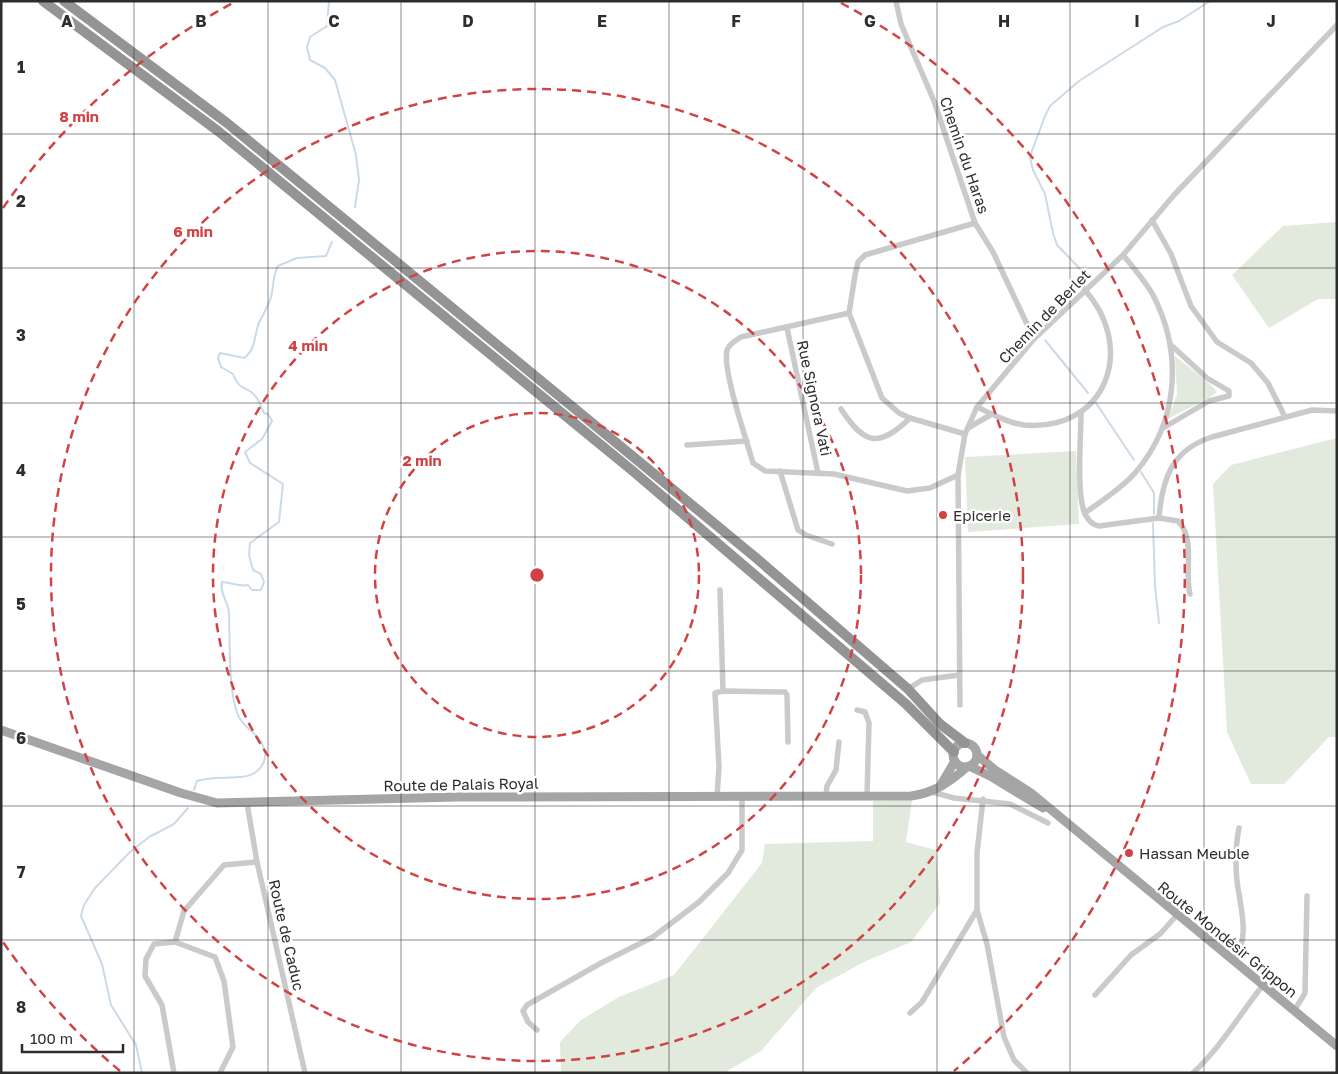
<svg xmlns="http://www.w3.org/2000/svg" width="1338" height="1074" font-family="'Golos Text',sans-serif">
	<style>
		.green { fill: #e2e9dd }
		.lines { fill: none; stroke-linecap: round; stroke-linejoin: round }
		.stream { stroke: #cbdae7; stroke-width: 2 }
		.street { stroke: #cacaca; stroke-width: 5.5 }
		.primary { stroke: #a5a5a5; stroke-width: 9 }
		.highway { stroke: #949494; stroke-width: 10 }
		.grid { fill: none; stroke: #2d2d2d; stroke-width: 1; stroke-opacity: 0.55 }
		.ring { fill: none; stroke: #d14343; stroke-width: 2.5; stroke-dasharray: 9 6 }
		.poi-dot { fill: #d14343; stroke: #fff; stroke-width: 2 }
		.labels { text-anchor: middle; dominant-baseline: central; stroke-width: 5; stroke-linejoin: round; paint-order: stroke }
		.street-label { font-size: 15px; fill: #2d2d2d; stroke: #fff }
		.poi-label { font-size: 15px; fill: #2d2d2d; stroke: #fff; text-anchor: start }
		.grid-label { font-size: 16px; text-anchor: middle; font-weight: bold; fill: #2d2d2d; stroke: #fff; stroke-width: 5; stroke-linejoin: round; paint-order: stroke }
		.centre { fill: #d14343; stroke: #fff; stroke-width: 2.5 }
		.ring-label { font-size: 15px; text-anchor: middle; font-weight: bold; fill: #d14343; stroke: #fff; stroke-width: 5; stroke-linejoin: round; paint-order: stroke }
	</style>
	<rect width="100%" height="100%" fill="#fff"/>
	<g class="green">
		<path d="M 1337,222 L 1337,299 L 1318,299 L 1269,328 L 1232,275 L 1283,226 Z"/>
		<path d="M 1175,356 C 1184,364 1214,385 1217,392 C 1215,396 1176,414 1168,419 L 1177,394 Z"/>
		<path d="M 1337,438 L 1337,737 L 1329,737 L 1284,784 L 1251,784 L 1227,732 L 1213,484 L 1231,465 Z"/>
		<path d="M 1076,451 L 1079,524 L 968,532 L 965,457 Z"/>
		<path d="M 912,800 L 906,842 L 936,850 L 940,903 L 911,942 L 866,961 L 816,988 L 761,1051 L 724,1073 L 561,1073 L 560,1042 L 581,1020 L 619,997 L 674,975 L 762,863 L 765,844 L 873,841 L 873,801 Z"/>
	</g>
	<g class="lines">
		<g class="stream">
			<path d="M 329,1 L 327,26 L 310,37 L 307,47 L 310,60 L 325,68 L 335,80 L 356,155 L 359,180 L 355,207"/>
			<path d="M 1035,329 L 1085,280 L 1086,275 L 1057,245 L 1053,233 L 1045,194 L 1033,170 L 1030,158 L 1032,151 L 1045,116 L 1050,106 L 1079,81 L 1163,27 L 1179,21 L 1210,1"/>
			<path d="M 1045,340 L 1088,393"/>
			<path d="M 1096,403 L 1134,460"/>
			<path d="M 1141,472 L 1154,493 L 1154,514"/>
			<path d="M 1153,523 L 1155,586 L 1159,623"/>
			<path d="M 194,790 L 197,781 C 215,774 243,782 256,772 C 263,767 267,758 264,749 C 260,734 245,729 239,717 C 228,696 230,639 229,614 C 229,603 219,593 222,582 C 231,582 238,587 248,585 L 252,590 L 261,590 L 264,582 L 261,574 L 253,570 L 249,555 L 250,543 L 279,522 L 283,484 L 250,463 L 245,452 L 262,439 L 272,421 L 268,414 L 264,413 C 261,408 260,401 256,397 C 248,385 240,393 233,374 L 221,367 L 218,358 L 220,353 L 244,358 C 256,350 254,335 259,323 C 263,314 268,307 271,297 C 274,286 272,277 278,266 L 297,258 L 326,256 L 332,242"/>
			<path d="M 142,1073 L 136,1045 L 111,1005 L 102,964 L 81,916 L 84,905 L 95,888 L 130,852 L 149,837 L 174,824 L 188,808"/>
		</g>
		<g class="street">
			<path d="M 896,1 L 901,24 L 934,101 L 975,223 L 993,252 L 1034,339"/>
			<path d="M 1152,220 L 1171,254 L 1191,306 L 1217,342 L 1251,363 L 1268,383 L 1285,417"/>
			<path d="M 849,313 L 741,337 C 735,341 729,344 727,350 C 722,370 747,441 753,463 L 765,471 L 834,474 L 907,491 L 930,488 L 958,475"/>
			<path d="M 787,328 L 818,473"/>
			<path d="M 977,407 C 992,414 1008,423 1024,425 C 1107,432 1137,347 1084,289"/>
			<path d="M 841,409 C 864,444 878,449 910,418"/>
			<path d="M 1081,413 C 1081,437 1076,494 1085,514 C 1088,520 1093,525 1099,526 L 1159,518 L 1178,521 C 1196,539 1184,572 1190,594"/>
			<path d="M 968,428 L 992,414"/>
			<path d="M 1163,428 L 1209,401 L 1229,396 L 1229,391 L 1207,378 L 1171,345"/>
			<path d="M 965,434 L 910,418 L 899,413 L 882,398 L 849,313 L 855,275 L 858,262 L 865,255 L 975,223"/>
			<path d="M 687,445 L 747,441"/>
			<path d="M 780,471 L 798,530 L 806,535 L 832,544"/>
			<path d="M 1085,513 C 1101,501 1121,489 1135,473 C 1179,422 1183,353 1153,295 C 1145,281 1133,267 1123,255"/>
			<path d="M 1159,518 C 1162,480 1171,450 1212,437 L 1312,410 L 1337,411"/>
			<path d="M 720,590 L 723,691"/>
			<path d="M 908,689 L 922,680 L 959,675"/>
			<path d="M 960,705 L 958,475 L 965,434 L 977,407 L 1034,339 L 1123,255 L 1174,195 L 1337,25"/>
			<path d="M 857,710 L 865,712 L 869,723 L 867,796"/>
			<path d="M 932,792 L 954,798 L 1010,804 L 1048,823"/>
			<path d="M 826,796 L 827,786 L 836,770 L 839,742"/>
			<path d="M 717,797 L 719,767 L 715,693 L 723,691 L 785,692 L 787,695 L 788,742"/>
			<path d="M 983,799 L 977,853 L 977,910 L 987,944 L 1004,1037 L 1014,1060 L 1027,1073"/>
			<path d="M 247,803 L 257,862 L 305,1073"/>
			<path d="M 175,942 L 184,911 L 224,865 L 257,862"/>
			<path d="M 1234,961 C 1248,940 1243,918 1239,894 C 1235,875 1235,847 1239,828"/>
			<path d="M 1095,995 L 1131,955 L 1160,934 L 1177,915"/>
			<path d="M 1294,1011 L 1305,993 L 1307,896"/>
			<path d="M 910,1013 L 922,1002 L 977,910"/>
			<path d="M 537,1030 L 528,1022 L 523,1011 L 527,1005 L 601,963 L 653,937 L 699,902 L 728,873 L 742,850 L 742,796"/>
			<path d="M 174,1073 L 162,1005 L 145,976 L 146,959 L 154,944 L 175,942 L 215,957 L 224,981 L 233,1047 L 220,1073"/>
			<path d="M 1193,1073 C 1221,1047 1240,1014 1263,985"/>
		</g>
		<g class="primary">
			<path d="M 1,730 L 181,793 L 217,803 L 456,797 L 911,796 C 934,793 950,782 967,767"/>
			<circle cx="965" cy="755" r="12"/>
			<path d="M 977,755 L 995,770 L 1031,793 L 1337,1046"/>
			<path d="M 969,766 L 990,776 L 1043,808"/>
			<path d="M 942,783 L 955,761"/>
		</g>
		<g class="highway">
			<path d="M 43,1 L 218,131 L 634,472 L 906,704 L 954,752"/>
			<path d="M 64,1 L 227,123 L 388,255 L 755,557 L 908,689 L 940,724 L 965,743"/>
		</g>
	</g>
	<path class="grid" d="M 134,1 L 134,1073M 268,1 L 268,1073M 401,1 L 401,1073M 535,1 L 535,1073M 669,1 L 669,1073M 803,1 L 803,1073M 937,1 L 937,1073M 1070,1 L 1070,1073M 1204,1 L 1204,1073M 1,134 L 1337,134M 1,268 L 1337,268M 1,403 L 1337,403M 1,537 L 1337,537M 1,671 L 1337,671M 1,806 L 1337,806M 1,940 L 1337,940"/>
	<g class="ring">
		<circle cx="537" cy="575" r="162"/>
		<circle cx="537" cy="575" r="324"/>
		<circle cx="537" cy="575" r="486"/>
		<path d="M120 1071A648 648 0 0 1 3 942M3 208A648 648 0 0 1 233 3M841 3A648 648 0 0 1 954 1071"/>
	</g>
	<g class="poi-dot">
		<circle cx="943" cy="515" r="5"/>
		<circle cx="1129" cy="853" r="5"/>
	</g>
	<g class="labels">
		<g class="street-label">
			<text transform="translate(965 155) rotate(71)">Chemin du Haras</text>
			<text transform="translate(1044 316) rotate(-46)">Chemin de Berlet</text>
			<text transform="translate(815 398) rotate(78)">Rue Signora Vati</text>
			<text transform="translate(461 784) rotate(-1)">Route de Palais Royal</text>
			<text transform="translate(287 935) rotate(77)">Route de Caduc</text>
			<text transform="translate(1228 939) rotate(39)">Route Mondésir Grippon</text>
		</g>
		<g class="poi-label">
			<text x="953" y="515">Epicerie</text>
			<text x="1139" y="853">Hassan Meuble</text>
		</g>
	</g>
	<g class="grid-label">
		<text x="67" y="27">A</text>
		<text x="201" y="27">B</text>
		<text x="334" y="27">C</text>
		<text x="468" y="27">D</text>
		<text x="602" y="27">E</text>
		<text x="736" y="27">F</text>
		<text x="870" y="27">G</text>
		<text x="1004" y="27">H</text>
		<text x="1137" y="27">I</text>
		<text x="1271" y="27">J</text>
		<text x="21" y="73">1</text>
		<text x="21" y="207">2</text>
		<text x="21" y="341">3</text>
		<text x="21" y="476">4</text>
		<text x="21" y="610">5</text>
		<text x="21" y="744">6</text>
		<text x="21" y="878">7</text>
		<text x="21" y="1013">8</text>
	</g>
	<circle cx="537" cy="575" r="8" class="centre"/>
	<g class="ring-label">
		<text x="79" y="122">8 min</text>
		<text x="193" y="237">6 min</text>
		<text x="308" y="351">4 min</text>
		<text x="422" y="466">2 min</text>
	</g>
	<rect width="1338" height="1074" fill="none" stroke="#2d2d2d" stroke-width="5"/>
	<path d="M22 1044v8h101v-8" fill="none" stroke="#2d2d2d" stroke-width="2.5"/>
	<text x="30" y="1044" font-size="15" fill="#2d2d2d" stroke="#ffffff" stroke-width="4" paint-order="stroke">100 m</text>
</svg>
